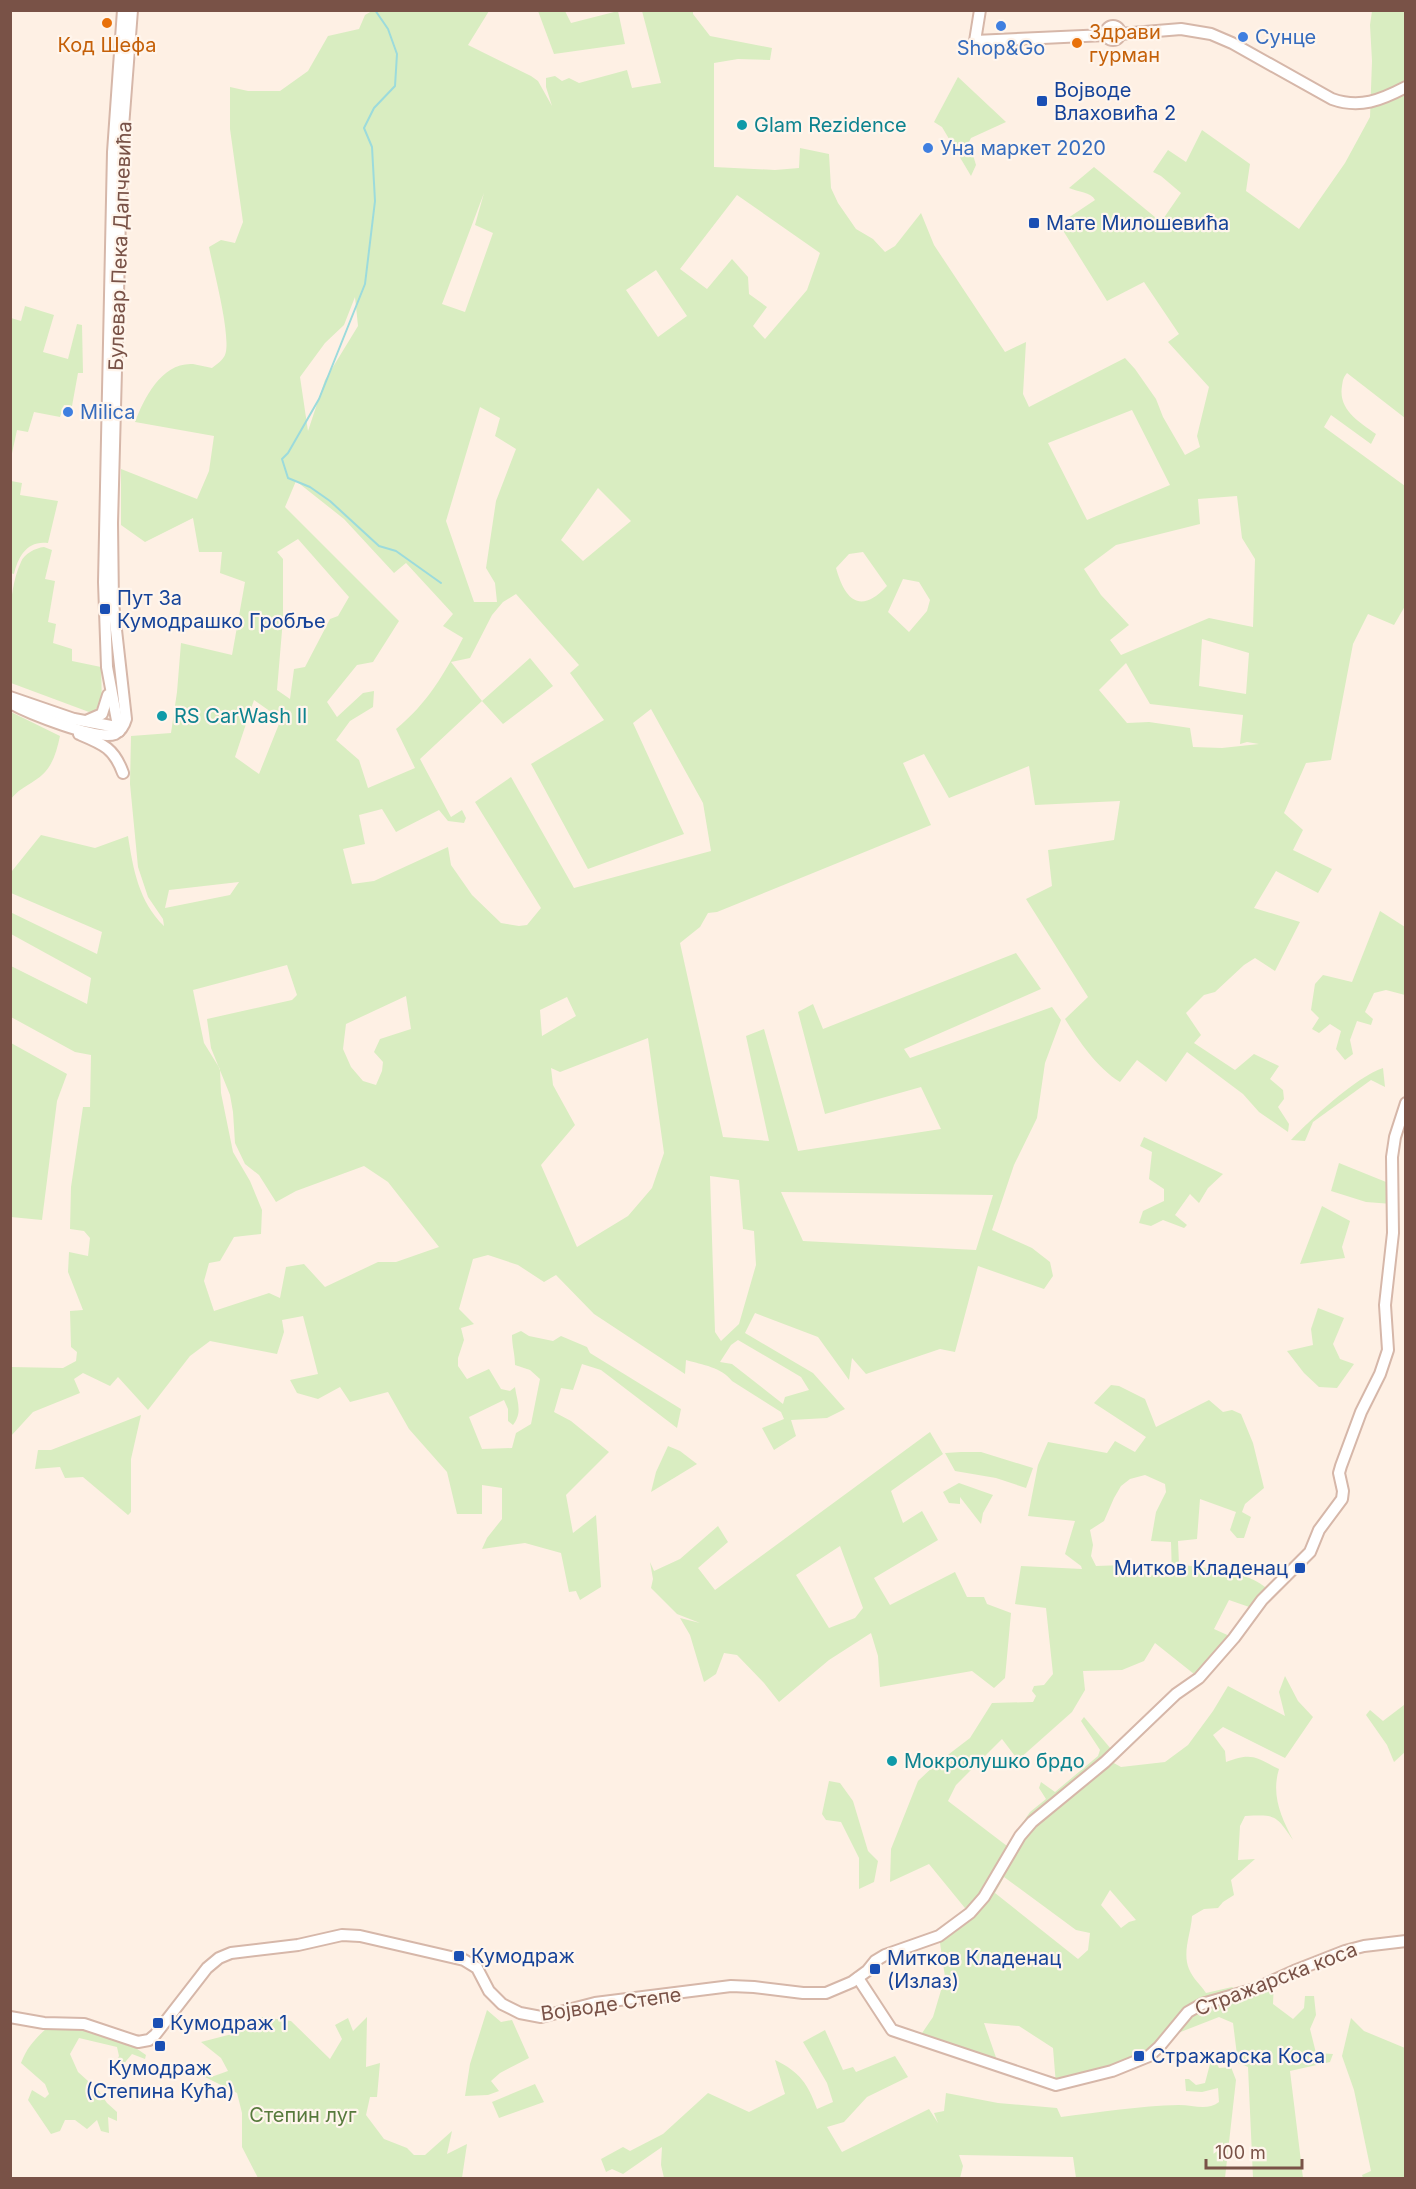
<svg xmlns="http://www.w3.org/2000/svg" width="1416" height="2189" font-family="Inter,sans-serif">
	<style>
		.green { fill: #d9edc1; fill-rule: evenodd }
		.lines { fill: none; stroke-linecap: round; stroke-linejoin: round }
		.stream { stroke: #9cdbdc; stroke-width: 2 }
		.secondary-casing { stroke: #d6b7a9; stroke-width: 14 }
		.secondary { stroke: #fff; stroke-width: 10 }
		.food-dot { fill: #e8710a; stroke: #fff5ec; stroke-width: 2 }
		.shop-dot { fill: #3f7fe0; stroke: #fff5ec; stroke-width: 2 }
		.transit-dot { fill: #1a4fb4; stroke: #fff5ec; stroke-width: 2 }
		.culture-dot { fill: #0f9aa8; stroke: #fff5ec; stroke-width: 2 }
		.labels { text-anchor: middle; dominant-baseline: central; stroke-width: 4.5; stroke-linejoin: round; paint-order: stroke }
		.food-label { font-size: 20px; fill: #c56008; stroke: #fff5ec; text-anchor: start }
		.shop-label { font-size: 20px; fill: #366cbe; stroke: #fff5ec; text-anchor: start }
		.transit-label { font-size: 20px; fill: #164399; stroke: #fff5ec; text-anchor: start }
		.culture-label { font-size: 20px; fill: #0d838f; stroke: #fff5ec; text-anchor: start }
		.street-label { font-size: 20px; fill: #795247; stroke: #fff5ec }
		.park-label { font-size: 20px; fill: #577a3c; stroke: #fff5ec }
	</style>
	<rect width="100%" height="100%" fill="#fef0e4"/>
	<g class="green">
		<path d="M 372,11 L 489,11 L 468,45 L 531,76 L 538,81 L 552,106 L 546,87 L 546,78 L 555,76 L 562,81 L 569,78 L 579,83 L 627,70 L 632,88 L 661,83 L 642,11 L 693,11 L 693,14 L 710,36 L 772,48 L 770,60 L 738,59 L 714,63 L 714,167 L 775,170 L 799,168 L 800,148 L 829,154 L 831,188 L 838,203 L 856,229 L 873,239 L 885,252 L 895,246 L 921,213 L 934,245 L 1005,352 L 1026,342 L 1023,394 L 1029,407 L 1125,358 L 1135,369 L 1156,399 L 1163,417 L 1185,455 L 1200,447 L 1197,436 L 1209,387 L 1168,342 L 1179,334 L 1144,282 L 1107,301 L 1059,224 L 1095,200 C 1091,192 1078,192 1069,188 L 1094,167 L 1161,222 L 1181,193 L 1161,176 L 1153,172 L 1168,150 L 1186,162 L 1202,130 L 1250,164 L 1246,191 L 1299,229 L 1345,163 L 1370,117 L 1372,61 L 1370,25 L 1372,11 L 1405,11 L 1405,418 L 1347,373 C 1343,378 1343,380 1342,386 C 1338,410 1359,422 1376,434 L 1371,444 L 1331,415 L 1324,427 L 1405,486 L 1405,606 L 1394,625 L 1368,614 L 1353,644 L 1331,760 L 1306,763 L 1284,813 L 1303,830 L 1293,850 L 1332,869 L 1318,893 L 1276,871 L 1254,908 L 1300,922 L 1275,971 L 1255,958 L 1244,965 L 1215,992 L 1204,995 L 1186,1013 L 1201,1035 L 1194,1043 L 1235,1070 L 1254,1054 L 1279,1066 L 1270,1079 L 1283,1090 L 1284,1099 L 1278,1107 L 1289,1124 L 1288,1132 L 1259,1112 L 1243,1094 L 1187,1052 L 1166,1082 L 1137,1060 L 1120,1082 C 1097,1068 1079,1041 1065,1019 L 1088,997 L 1026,899 L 1052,886 L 1048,850 L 1114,840 L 1120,801 L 1035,805 L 1029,766 L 949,798 L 924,754 L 903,763 L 931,825 L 717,912 L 708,913 L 700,927 L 680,943 L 723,1137 L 769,1141 L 746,1036 L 764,1029 L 798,1151 L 941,1129 L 921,1087 L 825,1114 L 798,1012 L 813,1004 L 823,1029 L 1016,953 L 1041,989 L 904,1049 L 910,1058 L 1052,1007 L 1061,1020 L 1045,1063 L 1037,1118 L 1014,1165 L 992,1230 L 1032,1248 L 1050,1262 L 1053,1276 L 1044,1289 L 978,1266 L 955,1352 L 940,1349 L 866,1374 L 852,1358 L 849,1380 L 818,1337 L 755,1313 L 745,1333 L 813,1373 L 845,1409 L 827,1418 L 791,1420 L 796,1436 L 774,1450 L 762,1428 L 784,1419 L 781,1412 L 732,1381 C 721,1367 703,1365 686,1360 L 685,1374 L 594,1314 L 556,1275 L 544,1282 L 518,1265 L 488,1255 L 473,1259 L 459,1309 L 474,1324 L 461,1328 L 464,1340 L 458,1358 L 458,1366 L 467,1379 L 489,1369 L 501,1389 L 510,1391 L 515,1387 C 517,1402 523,1412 513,1425 L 508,1421 L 508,1409 L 504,1400 L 469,1417 L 482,1449 L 512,1448 L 516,1433 L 531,1424 L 540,1379 L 530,1370 L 515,1365 C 515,1354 512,1346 512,1335 L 521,1331 L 529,1336 L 553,1341 L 561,1336 L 587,1347 L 590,1353 L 681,1409 L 677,1428 L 601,1370 L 582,1364 L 573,1390 L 561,1388 L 554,1412 L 571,1421 L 609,1452 L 566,1495 L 573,1533 L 596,1515 L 601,1587 L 580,1600 L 576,1591 L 569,1592 L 561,1553 L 525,1543 L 482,1549 L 487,1538 L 502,1519 L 502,1488 L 482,1485 L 482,1514 L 457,1514 L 447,1472 L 409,1429 L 388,1392 L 350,1402 L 340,1387 L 318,1399 L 297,1393 L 290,1380 L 318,1374 L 303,1316 L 282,1320 L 284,1332 L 277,1354 L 210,1341 L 190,1356 L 148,1410 L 118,1377 L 110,1386 L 83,1373 L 74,1379 L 80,1393 L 33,1412 L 11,1436 L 11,1367 L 63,1368 L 76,1361 L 77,1352 L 71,1347 L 70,1311 L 83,1310 L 68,1272 L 69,1252 L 88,1256 L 90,1238 L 84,1231 L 70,1229 L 71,1187 L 83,1107 L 90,1107 L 91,1055 L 75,1052 L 11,1017 L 11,966 L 87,1004 L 91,978 L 11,934 L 10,912 L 97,954 L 102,932 L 11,893 L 12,871 L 41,835 L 95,848 L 128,836 C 133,869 139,902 164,926 L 163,919 L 148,897 L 138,867 L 130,784 L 131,736 L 171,733 L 177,692 L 181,643 L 232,655 L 245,582 L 220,573 L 222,552 L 199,552 L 193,518 L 145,542 L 121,525 L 121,469 L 197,499 L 209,471 L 214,436 L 135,422 C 144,398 162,362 193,364 C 199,365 206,367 212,368 C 217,364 223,360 225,355 C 232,338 213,268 209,247 L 221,240 L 235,243 L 243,222 L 230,129 L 230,87 L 248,91 L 280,91 L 308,71 L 328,36 L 359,29 L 365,15 ZM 484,193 L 475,225 L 493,233 L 465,312 L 442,304 ZM 737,195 L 820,253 L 807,290 L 765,339 L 753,326 L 767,307 L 749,294 L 748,277 L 732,259 L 707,289 L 680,269 ZM 656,270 L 687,316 L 658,337 L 626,290 ZM 355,297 L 358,326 L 325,380 L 308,431 L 300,377 L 325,343 L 344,325 ZM 480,407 L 500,418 L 495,436 L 516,449 L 496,501 L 486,568 L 495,583 L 497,602 L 474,602 L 446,521 ZM 1132,410 L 1170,485 L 1087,520 L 1048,443 ZM 296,481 L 344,519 L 394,573 L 406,563 L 453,614 L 443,626 L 463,638 C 445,673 427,704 396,729 L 415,768 L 368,788 L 359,760 L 336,740 L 350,721 L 373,707 L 374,691 L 363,693 L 337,717 L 327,702 L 357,665 L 373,662 L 399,621 L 285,507 ZM 598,488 L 631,521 L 583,561 L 561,540 ZM 1237,496 L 1242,538 L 1255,559 L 1253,627 L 1209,618 L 1121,655 L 1110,640 L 1129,625 L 1101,595 L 1084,569 L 1116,545 L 1200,524 L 1198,499 ZM 298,539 L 349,597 L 338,616 L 330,619 L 305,667 L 294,669 L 290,699 L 277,690 L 283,619 L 283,559 L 277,552 ZM 863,552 L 887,586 C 860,615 845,600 836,568 L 849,554 ZM 903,579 L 919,582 L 930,600 L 927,611 L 909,632 L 888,612 ZM 516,594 L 579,665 L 570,673 L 604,720 L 531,764 L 588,869 L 684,834 L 633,723 L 651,709 L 703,803 L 711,851 L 574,888 L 511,777 L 475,802 L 541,908 L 527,925 L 519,926 L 501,923 L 472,895 L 451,865 L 448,847 L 374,881 L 352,884 L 343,849 L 365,844 L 359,815 L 382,809 L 396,832 L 439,810 L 448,821 L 464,823 L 466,818 L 462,810 L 451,817 L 420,759 L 482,701 L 503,724 L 553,686 L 530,658 L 482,701 L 451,662 L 470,658 L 492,615 L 503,602 ZM 1202,639 L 1249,653 L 1246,694 L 1199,686 ZM 1126,663 L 1150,704 L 1243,715 L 1240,744 L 1247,742 L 1259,744 L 1222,748 L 1193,747 L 1190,728 L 1149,722 L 1127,723 L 1099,690 ZM 254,700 L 281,719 L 259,774 L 235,757 ZM 239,882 L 230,895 L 165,908 L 169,890 ZM 287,965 L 297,995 L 292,1000 L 207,1019 L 211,1048 L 230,1095 L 233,1112 L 235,1143 L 245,1164 L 259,1175 L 276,1202 L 296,1191 L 364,1166 L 388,1182 L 439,1247 L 396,1262 L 378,1262 L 325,1287 L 304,1264 L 286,1267 L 280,1298 L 269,1293 L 214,1311 L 204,1281 L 209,1263 L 220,1261 L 234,1237 L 261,1234 L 262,1210 L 250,1181 L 233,1152 L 221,1093 L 220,1069 L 204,1043 L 193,990 ZM 406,996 L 411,1029 L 380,1039 L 374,1052 L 383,1062 L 382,1071 L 376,1085 L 363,1081 L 351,1067 L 343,1049 L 346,1024 ZM 567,997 L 576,1016 L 542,1036 L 540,1010 ZM 648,1038 L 664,1153 L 652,1188 L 628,1216 L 577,1247 L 541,1165 L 575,1125 L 553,1085 L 551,1068 L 560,1072 ZM 710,1176 L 739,1180 L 743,1229 L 754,1231 L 756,1265 L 739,1324 L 721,1341 L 715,1332 ZM 781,1192 L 993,1195 L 976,1250 L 803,1241 ZM 738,1340 L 801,1377 L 809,1390 L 785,1397 L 783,1404 L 732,1364 L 720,1362 L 731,1345 Z"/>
		<path d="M 538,11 L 565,11 L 571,23 L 618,11 L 625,44 L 554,54 Z"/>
		<path d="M 958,77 L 1006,122 L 971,138 L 969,142 L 976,165 L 971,176 L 942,127 L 934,122 Z"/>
		<path d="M 25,306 L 54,315 L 43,352 L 68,359 L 77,324 L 82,325 L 83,373 L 78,373 L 72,406 L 64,405 L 60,417 L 34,412 L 28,432 L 17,430 L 11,458 L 11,318 L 21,321 Z"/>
		<path d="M 11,481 L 22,483 L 20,495 L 58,501 L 48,543 C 27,540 18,557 14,574 L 10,573 Z"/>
		<path d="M 44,547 L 52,550 L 45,579 L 55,581 L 48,622 L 56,624 L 53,643 L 72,649 L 72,661 L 101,667 L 102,702 L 94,711 L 89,712 L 11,683 C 11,647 5,596 21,562 C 24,554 35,548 44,547 Z"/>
		<path d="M 11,712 L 60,736 C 56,755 51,771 34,781 C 25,787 17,791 11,799 Z"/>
		<path d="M 1380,911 L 1405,927 L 1405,995 L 1386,990 L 1374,993 L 1365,1012 L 1373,1019 L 1371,1025 L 1357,1021 L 1350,1040 L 1353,1054 L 1345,1060 L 1336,1049 L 1341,1031 L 1330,1024 L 1319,1033 L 1312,1029 L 1319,1018 L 1311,1010 L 1315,984 L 1323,975 L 1352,982 Z"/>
		<path d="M 11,1043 L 67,1074 L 57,1101 L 42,1220 L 11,1217 Z"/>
		<path d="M 1383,1068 L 1385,1087 L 1371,1080 L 1313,1122 L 1305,1141 L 1291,1140 C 1311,1119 1356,1077 1383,1068 Z"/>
		<path d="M 1144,1137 L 1223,1174 L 1208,1188 L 1199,1203 L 1190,1194 L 1175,1215 L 1187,1225 L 1184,1228 L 1163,1220 L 1151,1226 L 1139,1223 L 1143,1211 L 1164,1201 L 1164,1189 L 1149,1179 L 1152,1152 L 1140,1146 Z"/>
		<path d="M 1339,1163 L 1391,1184 L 1392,1204 L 1366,1202 L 1331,1191 Z"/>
		<path d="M 1322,1206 L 1350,1221 L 1342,1247 L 1345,1258 L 1300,1264 Z"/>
		<path d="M 1318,1308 L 1344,1318 L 1333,1344 L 1340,1359 L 1354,1364 L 1337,1388 L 1319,1387 L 1304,1373 L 1287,1351 L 1313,1345 L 1311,1329 Z"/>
		<path d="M 1111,1385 L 1119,1386 L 1145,1399 L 1156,1427 L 1209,1400 L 1223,1412 L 1232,1410 L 1241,1414 L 1253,1443 L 1264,1488 L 1245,1504 L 1242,1512 L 1251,1517 L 1244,1538 L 1237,1538 L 1230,1530 L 1236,1512 L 1200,1499 L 1197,1539 L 1178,1541 L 1179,1564 C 1210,1570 1245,1568 1270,1591 L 1255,1609 L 1229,1600 L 1214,1629 L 1234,1638 L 1199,1678 L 1155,1643 L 1144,1661 L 1122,1670 L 1083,1671 L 1085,1690 L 1072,1712 L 1018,1760 L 1002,1739 L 956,1785 L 948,1801 L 1007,1846 L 1030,1812 L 1046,1799 L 1039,1788 L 1041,1782 L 1055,1792 L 1098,1756 L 1100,1750 L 1081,1721 L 1084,1717 L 1111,1749 L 1112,1762 L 1121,1767 L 1165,1762 L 1188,1745 L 1213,1711 L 1228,1686 L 1285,1716 L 1279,1692 L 1285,1676 L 1298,1701 L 1313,1717 L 1285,1758 L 1223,1727 L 1213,1735 L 1225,1751 L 1226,1762 C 1252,1752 1255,1757 1279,1769 C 1271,1795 1281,1817 1293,1840 C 1275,1814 1276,1815 1245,1816 L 1240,1826 L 1238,1860 L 1255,1859 L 1231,1880 L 1234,1895 L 1223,1902 L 1218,1908 L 1204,1909 L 1192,1916 C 1191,1934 1182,1952 1189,1969 C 1193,1979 1201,1985 1206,1993 L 1232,1987 L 1242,1993 L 1274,1980 L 1273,2004 L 1293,2019 L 1304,2008 L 1305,1996 L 1314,1996 L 1316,2015 L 1310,2029 L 1316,2053 L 1333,2054 L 1330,2062 L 1290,2071 L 1303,2178 L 1253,2178 L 1248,2067 L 1238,2063 L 1233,2023 L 1219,2017 L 1178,2033 L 1180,2022 L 1155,2051 L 1056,2085 L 1053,2048 L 1019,2026 L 984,2023 L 999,2066 L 918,2039 L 933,2017 L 945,1977 L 939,1936 L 969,1913 L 929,1864 L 890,1882 L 891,1849 L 918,1781 L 936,1764 L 970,1738 L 992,1703 L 1033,1702 L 1036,1696 L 1032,1691 L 1034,1686 L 1044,1685 L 1053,1674 L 1046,1608 L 1015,1604 L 1021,1566 L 1082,1569 L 1081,1566 L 1065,1554 L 1075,1521 L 1028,1516 L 1038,1465 L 1048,1442 L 1107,1453 L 1115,1441 L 1135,1452 L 1146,1437 L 1094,1403 ZM 1145,1475 L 1165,1484 L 1166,1492 L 1156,1512 L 1151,1541 L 1171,1542 L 1172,1576 L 1130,1573 L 1124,1565 L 1096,1566 L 1091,1556 L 1093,1545 L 1090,1530 L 1104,1521 L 1114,1498 L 1121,1486 L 1130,1479 ZM 1004,1877 L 1076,1930 L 1090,1933 L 1088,1950 L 1078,1959 L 995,1893 ZM 1110,1890 L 1136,1920 L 1129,1922 L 1121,1928 L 1101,1905 Z"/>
		<path d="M 141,1415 L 131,1459 L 131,1512 L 128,1515 L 83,1477 L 65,1478 L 60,1467 L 35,1469 L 38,1450 L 51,1450 Z"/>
		<path d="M 930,1432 L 943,1454 L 891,1491 L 903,1523 L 922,1511 L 938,1540 L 874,1578 L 890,1605 L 955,1572 L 967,1597 L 984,1597 L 987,1604 L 1011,1613 L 1005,1678 L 994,1688 L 972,1671 L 880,1687 L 878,1656 L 871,1633 L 829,1660 L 779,1702 L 764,1683 L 737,1655 L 724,1653 L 716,1674 L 704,1682 L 690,1635 L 680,1618 L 700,1623 L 677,1614 L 651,1588 L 653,1579 L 650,1562 L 654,1571 L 680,1559 L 718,1526 L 728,1542 L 698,1568 L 715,1590 ZM 840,1546 L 863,1608 L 855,1618 L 829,1628 L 796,1575 Z"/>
		<path d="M 668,1446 L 680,1451 L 697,1464 L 651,1492 L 656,1472 Z"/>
		<path d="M 961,1452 L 981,1452 L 1033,1468 L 1026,1488 L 996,1478 L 955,1471 L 945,1453 Z"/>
		<path d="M 959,1483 L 993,1495 L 983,1513 L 981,1524 L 960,1497 L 960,1504 L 949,1503 L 943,1492 Z"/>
		<path d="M 1404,1705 L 1405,1752 L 1394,1762 L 1387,1745 L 1366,1715 L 1370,1710 L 1383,1721 Z"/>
		<path d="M 829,1781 L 840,1783 L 853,1801 L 868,1851 L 878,1861 L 874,1882 L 859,1889 L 859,1858 L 841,1822 L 826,1820 L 822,1814 Z"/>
		<path d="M 487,2010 L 501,2022 L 512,2020 L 529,2058 L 500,2073 L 491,2081 L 499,2091 L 488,2095 L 465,2096 L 470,2064 Z"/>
		<path d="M 262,2017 L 291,2021 L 330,2059 L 342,2039 L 335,2025 L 348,2018 L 353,2031 L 367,2017 L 366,2067 L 380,2063 L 377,2097 L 370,2097 L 366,2115 L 384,2139 L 407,2148 L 414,2155 L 425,2155 L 452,2131 L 447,2154 L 467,2144 L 462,2178 L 258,2178 L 242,2147 L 242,2113 L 237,2093 L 203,2076 L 214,2076 L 228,2071 L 221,2058 L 201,2042 L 232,2034 L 247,2019 Z"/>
		<path d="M 1351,2018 L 1364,2031 L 1405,2048 L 1405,2178 L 1363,2178 L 1362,2175 L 1371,2171 L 1354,2090 L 1342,2056 Z"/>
		<path d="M 48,2027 L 84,2028 L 127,2042 L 146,2055 L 145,2059 L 132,2054 L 121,2067 L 114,2065 L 119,2056 L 117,2047 L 79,2038 L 70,2054 L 78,2072 L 98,2090 L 107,2103 L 117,2112 L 117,2121 L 108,2117 L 109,2133 L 101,2131 L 97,2120 L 87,2129 L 75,2120 L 65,2120 L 60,2131 L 51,2134 L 28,2100 L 32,2090 L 45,2098 L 49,2094 L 45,2084 L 21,2063 C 27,2047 36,2038 48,2027 Z"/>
		<path d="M 825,2030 L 843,2070 L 853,2067 L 856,2072 L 895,2056 L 908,2077 L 867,2097 L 844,2122 L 827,2127 L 842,2152 L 929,2109 L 938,2123 L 934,2113 L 944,2111 L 946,2093 L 998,2103 L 1057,2108 L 1061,2117 C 1101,2112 1139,2106 1179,2105 C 1194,2105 1207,2111 1219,2102 L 1218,2088 L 1202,2092 L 1186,2091 L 1185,2079 L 1189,2079 L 1196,2085 L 1205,2083 L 1210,2064 L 1215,2060 L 1219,2068 L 1231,2067 L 1236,2080 L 1225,2178 L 1076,2178 L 1073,2157 L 959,2155 L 963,2166 L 960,2178 L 664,2178 L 661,2165 L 662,2147 L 623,2174 L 612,2169 L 606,2172 L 601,2159 L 623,2147 L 630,2151 L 663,2134 L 708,2093 L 749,2112 L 785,2094 L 775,2060 C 800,2072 808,2084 817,2109 L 833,2102 L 827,2083 L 803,2042 Z"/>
		<path d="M 535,2084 L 544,2102 L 499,2118 L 492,2102 Z"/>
	</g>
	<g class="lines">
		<path class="stream" d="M 375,10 L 388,29 L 397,54 L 395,86 L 374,108 L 364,128 L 372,147 L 375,201 L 365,284 L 319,399 L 288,453 L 282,459 L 288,478 L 310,487 L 330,501 L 379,546 L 396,551 L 441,583"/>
		<defs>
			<g id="secondary">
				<path d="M 980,10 L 975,41 L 1106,35"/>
				<circle cx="1113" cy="33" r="7"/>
				<path d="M 1120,34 L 1181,29 L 1211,34 L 1232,43 L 1332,99 C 1360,109 1381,100 1406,87"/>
				<path d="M 10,697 L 74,719 L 111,726 L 119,731"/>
				<path d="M 10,703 C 28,713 97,741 115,734 C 121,731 124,726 126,719 L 113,603 L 112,523 L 122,140 L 132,10"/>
				<path d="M 86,721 L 102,714 L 108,695"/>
				<path d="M 119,731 L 107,667 L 104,582 L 113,152 L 123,10"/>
				<path d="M 79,734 C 103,744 114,748 123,773"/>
				<path d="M 858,1978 L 892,2030 L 1056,2085 L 1112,2071 L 1149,2056 L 1159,2047 L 1188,2012 L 1202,2004 L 1255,1989 L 1294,1971 L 1345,1951 L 1364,1946 L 1406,1941"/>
				<path d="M 10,2017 L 44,2023 L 84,2024 L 138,2042 L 149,2040 L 155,2035 L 207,1968 L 219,1958 L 231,1953 L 298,1945 L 342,1935 L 360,1936 L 464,1960 L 477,1968 L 489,1991 L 502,2004 L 520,2013 L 541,2017 L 595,2003 L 731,1986 L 754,1987 L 803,1993 L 826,1993 L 852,1982 L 867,1971 L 875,1961 L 885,1955 L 939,1936 L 970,1913 L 984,1897 L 1020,1836 L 1032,1822 L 1105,1762 L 1176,1694 L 1199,1678 L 1234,1638 L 1262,1600 L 1310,1552 L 1319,1530 L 1342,1499 L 1343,1491 L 1339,1473 L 1341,1466 L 1361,1412 L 1380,1374 L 1388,1350 L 1385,1305 L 1393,1233 L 1392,1157 L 1395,1137 L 1406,1103"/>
			</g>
		</defs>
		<use href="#secondary" class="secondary-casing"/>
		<use href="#secondary" class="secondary"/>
	</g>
	<g class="food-dot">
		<circle cx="107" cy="23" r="6"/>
		<circle cx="1077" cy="43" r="6"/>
	</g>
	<g class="shop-dot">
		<circle cx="1001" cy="26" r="6"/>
		<circle cx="1243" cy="37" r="6"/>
		<circle cx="928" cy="148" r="6"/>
		<circle cx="68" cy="412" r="6"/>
	</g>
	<g class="transit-dot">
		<rect x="1036" y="95" width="12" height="12" rx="3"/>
		<rect x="1028" y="217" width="12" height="12" rx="3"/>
		<rect x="99" y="603" width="12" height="12" rx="3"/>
		<rect x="1294" y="1562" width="12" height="12" rx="3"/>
		<rect x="453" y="1950" width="12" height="12" rx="3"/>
		<rect x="869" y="1963" width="12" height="12" rx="3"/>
		<rect x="152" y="2017" width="12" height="12" rx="3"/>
		<rect x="154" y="2040" width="12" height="12" rx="3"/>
		<rect x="1133" y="2050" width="12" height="12" rx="3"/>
	</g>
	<g class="culture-dot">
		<circle cx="742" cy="125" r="6"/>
		<circle cx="162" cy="716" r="6"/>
		<circle cx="892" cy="1761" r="6"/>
	</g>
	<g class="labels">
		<g class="food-label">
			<text x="1089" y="32">Здрави<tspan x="1089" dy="23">гурман</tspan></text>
			<text x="107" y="45" text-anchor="middle">Код Шефа</text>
		</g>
		<g class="shop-label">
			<text x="1255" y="37">Сунце</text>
			<text x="1001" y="48" text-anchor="middle">Shop&amp;Go</text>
			<text x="940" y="148">Уна маркет 2020</text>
			<text x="80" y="412">Milica</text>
		</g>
		<g class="transit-label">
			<text x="1054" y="90">Војводе<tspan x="1054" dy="23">Влаховића 2</tspan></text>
			<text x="1046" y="223">Мате Милошевића</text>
			<text x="117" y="598">Пут За<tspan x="117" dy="23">Кумодрашко Гробље</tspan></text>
			<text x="1288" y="1568" text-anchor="end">Митков Кладенац</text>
			<text x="471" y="1956">Кумодраж</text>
			<text x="887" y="1958">Митков Кладенац<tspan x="887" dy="23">(Излаз)</tspan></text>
			<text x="170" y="2023">Кумодраж 1</text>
			<text x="1151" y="2056">Стражарска Коса</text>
			<text x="160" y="2068" text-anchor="middle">Кумодраж<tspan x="160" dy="23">(Степина Кућа)</tspan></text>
		</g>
		<g class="culture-label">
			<text x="754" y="125">Glam Rezidence</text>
			<text x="174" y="716">RS CarWash II</text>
			<text x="904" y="1761">Мокролушко брдо</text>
		</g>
		<g class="street-label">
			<text transform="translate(120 246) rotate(-88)">Булевар Пека Дапчевића</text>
			<text transform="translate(1276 1979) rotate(-21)">Стражарска коса</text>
			<text transform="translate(611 2004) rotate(-8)">Војводе Степе</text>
		</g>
		<g class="park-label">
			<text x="303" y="2115">Степин луг</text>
		</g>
	</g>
	<rect width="1416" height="2189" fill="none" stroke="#795247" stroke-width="24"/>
	<path d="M1206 2159v9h96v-9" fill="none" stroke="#795247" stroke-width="3"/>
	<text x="1215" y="2159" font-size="18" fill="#795247" stroke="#fff5ec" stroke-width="4.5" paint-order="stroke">100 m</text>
</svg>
